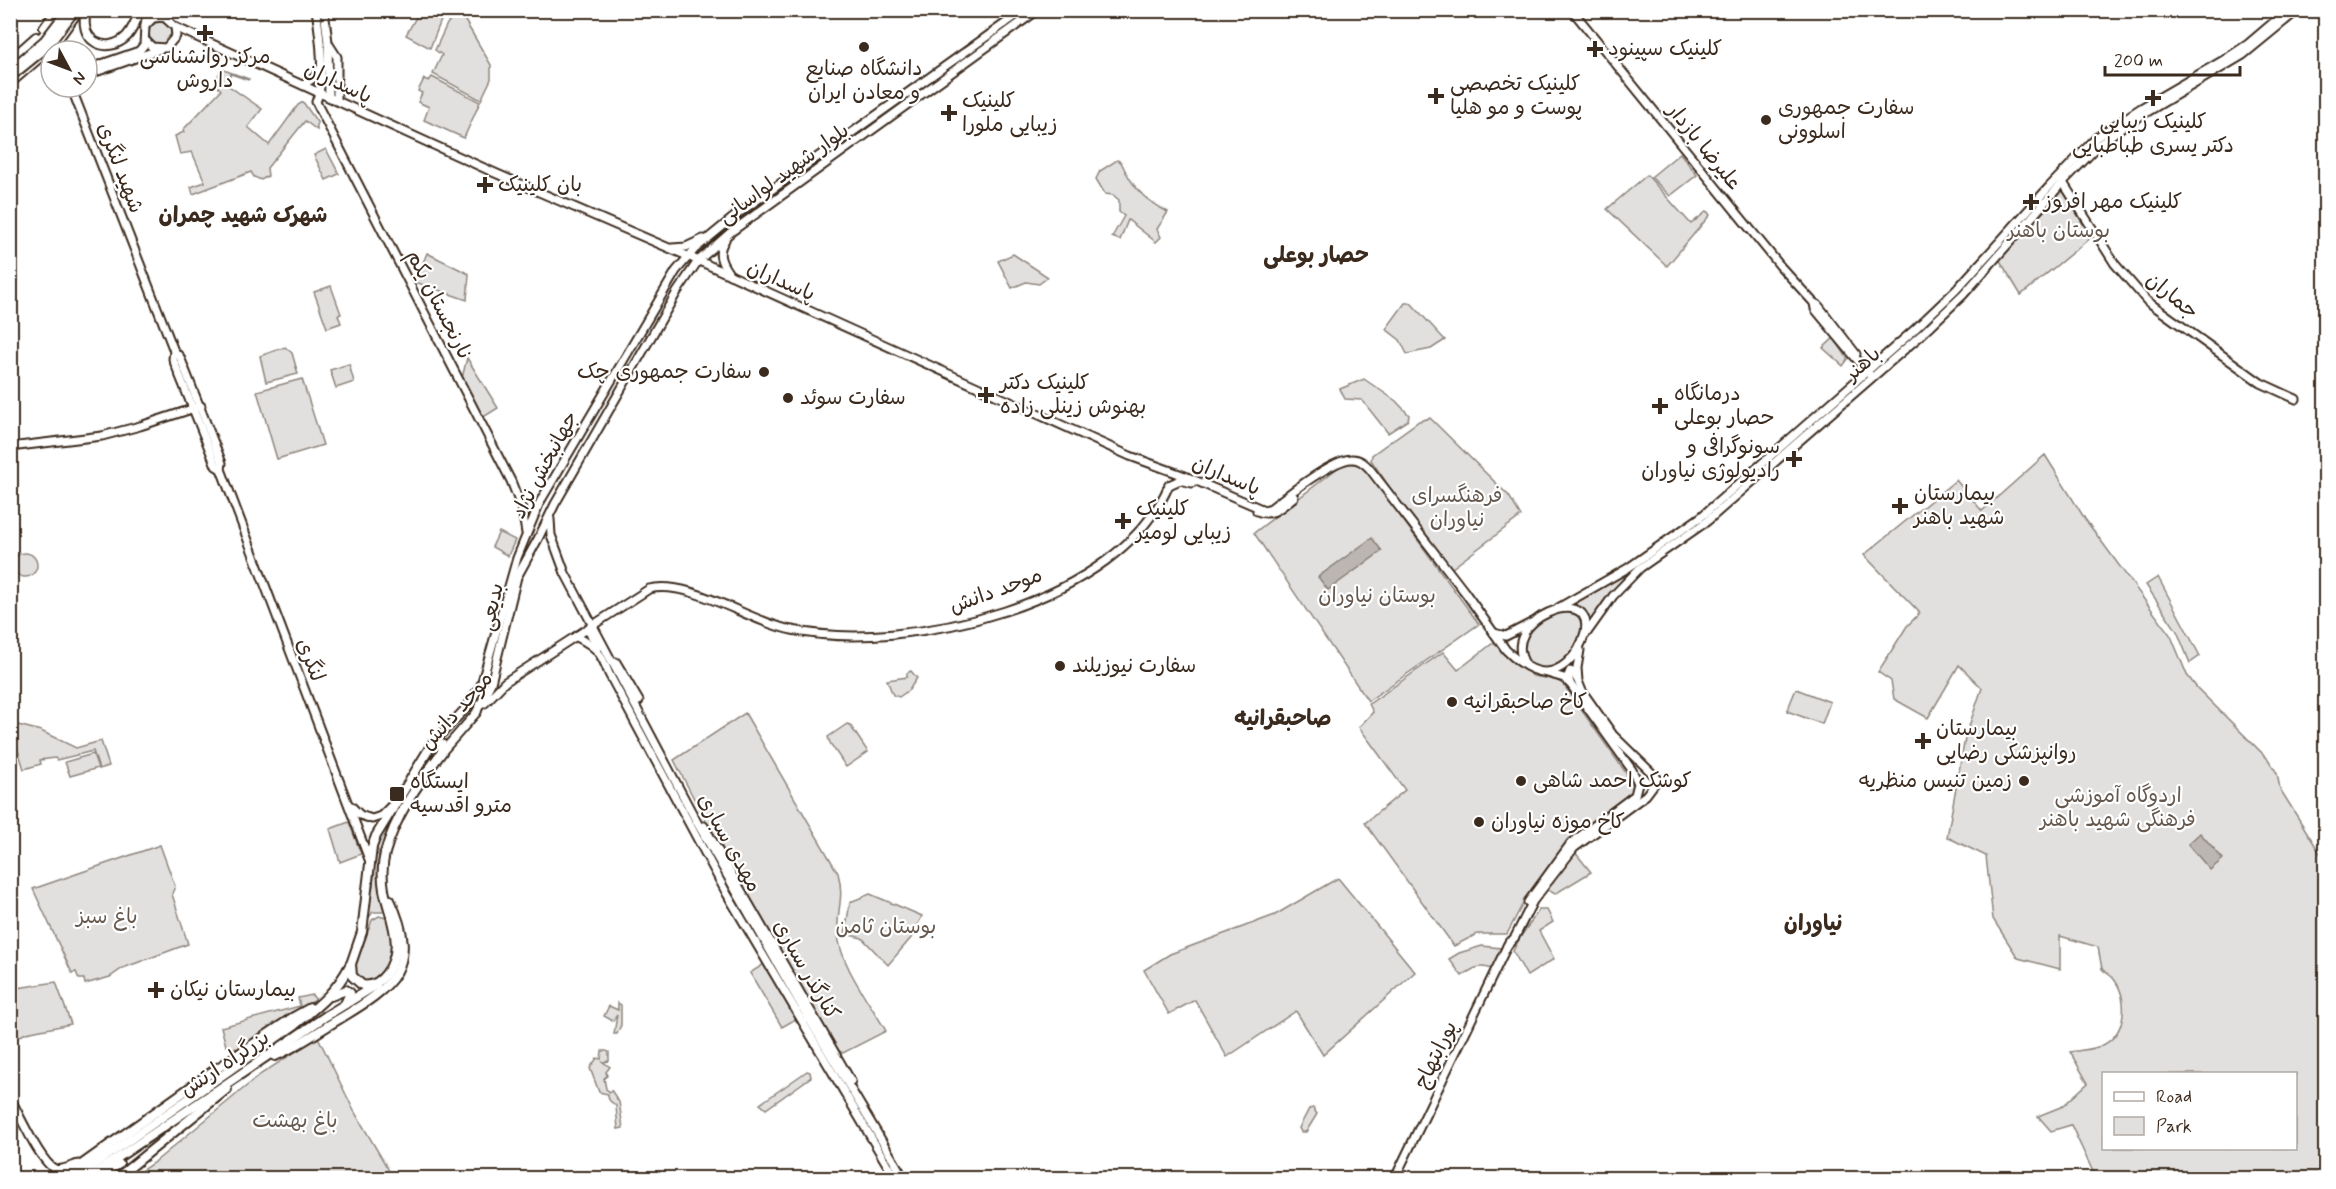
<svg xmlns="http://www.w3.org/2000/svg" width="2336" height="1189" font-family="Mynerve,'Playpen Sans Arabic',sans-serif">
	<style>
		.green { fill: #e2e0de; stroke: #8e857e; stroke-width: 1.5; fill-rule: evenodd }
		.water { fill: #bcb6b3; stroke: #887e77; stroke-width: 1.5 }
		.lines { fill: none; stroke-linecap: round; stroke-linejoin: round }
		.major-casing { stroke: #3b2a1e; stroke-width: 11 }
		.highway-casing { stroke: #3b2a1e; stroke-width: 12 }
		.major { stroke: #fff; stroke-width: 7 }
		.highway { stroke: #fff; stroke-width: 8 }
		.highway-bridge-casing { stroke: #3b2a1e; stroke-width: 12; stroke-linecap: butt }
		.highway-bridge { stroke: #fff; stroke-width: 8 }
		.poi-dot { fill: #3b2a1e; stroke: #fff; stroke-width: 2 }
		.labels { text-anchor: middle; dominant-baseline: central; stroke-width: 4.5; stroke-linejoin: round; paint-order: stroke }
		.poi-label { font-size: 21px; fill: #3b2a1e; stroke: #fff; text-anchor: start }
		.street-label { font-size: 21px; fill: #3b2a1e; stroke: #fff }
		.park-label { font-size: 21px; fill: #65584e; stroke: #fff }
		.neighbourhood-label { font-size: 22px; font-weight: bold; fill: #3b2a1e; stroke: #fff }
	</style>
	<rect width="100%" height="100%" fill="#fff"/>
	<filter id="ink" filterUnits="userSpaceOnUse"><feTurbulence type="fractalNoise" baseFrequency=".0167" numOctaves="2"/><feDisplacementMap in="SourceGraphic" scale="12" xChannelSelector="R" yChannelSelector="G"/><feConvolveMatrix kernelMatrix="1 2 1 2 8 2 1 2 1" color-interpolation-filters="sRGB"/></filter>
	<g filter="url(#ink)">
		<g class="green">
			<path d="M 417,11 L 450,11 L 442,18 L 430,48 L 406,35 L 419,12 Z"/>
			<path d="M 454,17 L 464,19 L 491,65 L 491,79 L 481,100 L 433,74 L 442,55 L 435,50 L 447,24 Z"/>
			<circle cx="160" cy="33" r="11"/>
			<path d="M 221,69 L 249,79 L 248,80 L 231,74 L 226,84 L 262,109 L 248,127 L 269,145 L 298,105 L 303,102 L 317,122 L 317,130 L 305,121 L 267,168 L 268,176 L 261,180 L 254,177 L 251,172 L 193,194 L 191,187 L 205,182 L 192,152 L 180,154 L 175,136 L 184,132 L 183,130 L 221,90 L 215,84 Z"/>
			<path d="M 432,77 L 480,102 L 464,138 L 424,120 L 429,107 L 418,102 L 422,93 L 418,91 L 424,79 L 429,81 Z"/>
			<path d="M 326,149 L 339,174 L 326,180 L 314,155 Z"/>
			<path d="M 1680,153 L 1697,175 L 1670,196 L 1651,177 Z"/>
			<path d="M 1117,160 L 1121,162 C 1133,188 1143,199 1168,212 L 1157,229 L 1161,237 L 1156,242 L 1128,220 L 1120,240 L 1112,237 L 1124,216 L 1119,212 L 1119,200 L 1113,195 L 1105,194 L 1096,179 L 1100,171 Z"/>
			<path d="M 1647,175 L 1691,224 L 1707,211 L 1710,215 L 1667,266 L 1607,209 Z"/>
			<path d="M 2063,191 L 2091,237 L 2021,295 L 1999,259 Z"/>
			<path d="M 427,253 L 469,274 L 467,300 L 415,282 Z"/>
			<path d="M 1013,254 L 1048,277 L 1039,284 L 1026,282 L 1012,288 L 998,261 Z"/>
			<path d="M 331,286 L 341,314 L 338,315 L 341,323 L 327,328 L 314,292 Z"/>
			<path d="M 1405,303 L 1411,303 L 1445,340 L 1431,349 L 1407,354 L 1400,340 L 1386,329 Z"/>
			<path d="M 1834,338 L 1848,359 L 1843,366 L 1823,348 Z"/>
			<path d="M 285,347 L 292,353 L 298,374 L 266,382 L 260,356 Z"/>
			<path d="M 467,358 L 498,408 L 482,418 L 462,378 Z"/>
			<path d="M 349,364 L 354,382 L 336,388 L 330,370 Z"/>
			<path d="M 302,379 L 323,445 L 277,459 L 257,391 Z"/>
			<path d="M 1364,379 L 1396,401 L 1409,415 L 1408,420 L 1388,433 L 1362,400 L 1345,399 L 1340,389 Z"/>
			<path d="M 1430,418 L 1509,496 L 1521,516 L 1447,572 L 1371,460 L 1372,455 L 1419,421 Z"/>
			<path d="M 2045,455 L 2085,519 L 2171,636 L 2187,675 L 2197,688 L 2268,759 L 2277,773 L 2280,789 L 2325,861 L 2325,1178 L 2096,1178 L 2071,1125 L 2051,1131 L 2038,1116 L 2063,1106 L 2088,1083 L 2070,1052 C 2080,1050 2094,1050 2103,1045 C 2127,1033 2129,997 2113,978 C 2110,975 2105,972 2102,969 L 2098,947 L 2060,936 L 2060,969 L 2018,958 L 1993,919 L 1986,856 L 1947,837 L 1965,738 L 1982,688 L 1959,665 L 1928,718 L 1894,699 L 1891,681 L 1878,672 L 1907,626 L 1920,613 L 1864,555 L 1956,480 L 1982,511 ZM 2104,1074 L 2296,1074 L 2296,1148 L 2104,1148 Z"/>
			<path d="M 1344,463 L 1358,464 L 1368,472 L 1479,624 L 1368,701 L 1254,533 Z"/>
			<path d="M 499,532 L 515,540 L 508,556 L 492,547 Z"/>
			<circle cx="25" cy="565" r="12"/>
			<path d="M 1649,558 L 1606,600 L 1588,627 L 1587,620 L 1565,606 Z"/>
			<path d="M 2158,577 L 2200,656 L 2190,663 L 2177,631 L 2146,585 Z"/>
			<path d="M 1559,610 L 1576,613 L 1583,620 C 1582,642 1569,670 1543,669 C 1540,669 1532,667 1529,665 C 1527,662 1524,656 1522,653 C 1528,627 1537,622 1559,610 Z"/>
			<path d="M 1493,643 L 1533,676 L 1556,680 L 1563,684 L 1631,780 L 1634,789 L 1632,794 L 1568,841 L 1527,896 L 1507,934 L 1477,934 L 1454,946 L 1365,823 L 1405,790 L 1359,727 L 1373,712 L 1369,704 L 1443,652 L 1458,670 Z"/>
			<path d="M 911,671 L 917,678 L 909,690 L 899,697 L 893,695 L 887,680 L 907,677 L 907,673 Z"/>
			<path d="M 1796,689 L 1830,702 L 1822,724 L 1787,711 Z"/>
			<path d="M 745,713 L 838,873 C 845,899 836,910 838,934 C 840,965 871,1004 886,1031 L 843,1053 L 835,1049 L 703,816 L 674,760 Z"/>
			<path d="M 847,724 L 850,725 L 868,752 L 846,767 L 830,743 L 828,737 Z"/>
			<path d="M 18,725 L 41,731 L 76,748 L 101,741 L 109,766 L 99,769 L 93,751 L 57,760 L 55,758 L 40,760 L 41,764 L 24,769 L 11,728 L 11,726 Z"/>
			<path d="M 437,744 L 441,747 C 418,778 388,815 380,854 L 375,846 L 376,843 Z"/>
			<path d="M 93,754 L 98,768 L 70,776 L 65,762 Z"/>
			<path d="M 349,822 L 361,854 L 340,862 L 330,829 Z"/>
			<path d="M 160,845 L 175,886 L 172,894 L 188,944 L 123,968 L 110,977 L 85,984 L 84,979 L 79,979 L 76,972 L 72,973 L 33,889 Z"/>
			<path d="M 374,849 L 379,856 L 378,883 L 386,912 L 373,912 L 367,920 L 374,876 Z"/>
			<path d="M 1574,851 L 1591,872 L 1555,894 L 1546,889 Z"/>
			<path d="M 1338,878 L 1415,972 L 1323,1055 L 1296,1011 L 1227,1057 L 1195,1000 L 1169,1014 L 1144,970 L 1170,954 L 1275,915 Z"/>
			<path d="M 870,894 L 922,916 L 911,938 L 888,965 L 862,938 L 845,934 L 850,902 Z"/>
			<path d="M 1539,910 L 1547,910 L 1553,922 L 1539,931 L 1554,959 L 1527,976 L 1513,951 L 1519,939 Z"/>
			<path d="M 379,916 L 386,918 C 396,937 393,983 363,982 L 356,977 L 354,970 L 372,920 Z"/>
			<path d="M 1482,946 L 1501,948 L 1492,969 C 1479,964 1472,969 1462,976 L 1449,959 L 1459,953 Z"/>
			<path d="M 764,964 L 796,1019 L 782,1027 L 750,973 Z"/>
			<path d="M 56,982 L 71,1024 L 26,1033 L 11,1041 L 11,989 Z"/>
			<path d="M 312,995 L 316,1000 L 291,1013 L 238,1049 L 226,1046 L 221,1027 L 300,1006 L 298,998 Z"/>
			<path d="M 618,1003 L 621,1005 L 621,1025 L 617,1034 L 614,1034 L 617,1015 L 613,1021 L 604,1016 L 609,1006 L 618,1010 Z"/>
			<path d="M 318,1037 L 354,1111 L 387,1167 L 392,1178 L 130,1178 L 156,1161 L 261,1074 Z"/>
			<path d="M 602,1051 L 606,1051 L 609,1052 L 609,1061 L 603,1062 L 610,1067 L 606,1072 L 607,1076 L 604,1078 L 606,1089 L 610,1092 L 611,1090 L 619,1102 L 623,1128 L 618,1129 L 616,1106 C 612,1101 608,1103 608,1094 L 599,1092 L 590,1068 L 597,1058 L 601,1059 Z"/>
			<path d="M 807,1071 L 810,1072 L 811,1077 L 766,1109 L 760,1104 Z"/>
			<path d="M 1313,1108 L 1317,1114 L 1306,1132 L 1301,1132 L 1299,1128 L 1309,1109 Z"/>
		</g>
		<g class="water">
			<path d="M 1372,538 L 1382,551 L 1328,590 L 1318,577 Z"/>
			<path d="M 2200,833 L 2223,859 L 2210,870 L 2188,844 Z"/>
		</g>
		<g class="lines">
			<defs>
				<g id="major">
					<path d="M 316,10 C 320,36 326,79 316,102 L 511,481 L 522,509 L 526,533"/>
					<path d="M 324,10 L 328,42 L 329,97"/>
					<path d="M 1572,10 L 1781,267 L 1814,303 L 1815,309 L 1869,374"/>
					<path d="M 145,26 L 147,10"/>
					<path d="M 175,27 L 495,173 L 706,264 L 1130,456 L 1185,476 L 1264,510 L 1271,508 C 1286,496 1336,457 1353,459 C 1360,459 1365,464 1369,468 L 1464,591 L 1506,650 C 1513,657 1523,665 1532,669 C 1558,681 1580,654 1585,632 C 1595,582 1496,620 1526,665"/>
					<path d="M 328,43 L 337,57 L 337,101"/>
					<path d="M 87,69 L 139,51 L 144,45 L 145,26 L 153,18 L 164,17 L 175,27 L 176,36 L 166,48 L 152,47 L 145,40"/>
					<path d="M 87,75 L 161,49"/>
					<path d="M 303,85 L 315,77 L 320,69"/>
					<path d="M 71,87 L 174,351 L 180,357 L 222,463 L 221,469 L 370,862"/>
					<path d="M 2062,181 L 2115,264 L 2147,301 L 2261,383 L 2296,399"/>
					<path d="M 725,240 C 716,253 721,263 730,275"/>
					<path d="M 672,248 L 686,247 L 703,239"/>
					<path d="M 1814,303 L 1818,305 L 1856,354"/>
					<path d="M 174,351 L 173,359 L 216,466 L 221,469"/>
					<path d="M 10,447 L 102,436 L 140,426 L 201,406"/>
					<path d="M 1169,485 L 1180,480 L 1192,483"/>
					<path d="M 1257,511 C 1273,518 1282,506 1294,497"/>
					<path d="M 550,519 L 551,535 L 565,573 L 699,826 L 806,1014 L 904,1178"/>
					<path d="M 1558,608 L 1628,568 L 1702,516 L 1913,331 L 1956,290 L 2049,187 L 2097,137 L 2141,108 L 2227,58 L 2248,44 L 2288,10"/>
					<path d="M 588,629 L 598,648"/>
					<path d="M 1494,633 L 1506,636 L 1533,622"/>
					<path d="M 1586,634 L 1613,596 L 1640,568 L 1706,522 L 1921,335 L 1963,295 L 2063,182 L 2100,144 L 2122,127 L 2243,55 L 2298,10"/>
					<path d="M 577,637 C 597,647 601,653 609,674 L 727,894 L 895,1178"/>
					<path d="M 616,662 L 639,701"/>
					<path d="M 1570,683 L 1568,676 L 1570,671 L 1573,672 L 1577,679"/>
					<path d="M 485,703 L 505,682 L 649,589 C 691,579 749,622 792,630 C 907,654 1119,604 1169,485"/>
					<path d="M 476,713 L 491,683 L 517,577 L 538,539 L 555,504 L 677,292 L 698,261 L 731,232 L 1038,10"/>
					<path d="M 432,744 L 466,708 L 481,685 L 517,558 L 540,502 L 676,271 L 695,249 L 739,213 L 1024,10"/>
					<path d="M 442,752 L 477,712"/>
					<path d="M 351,806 L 360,815 L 372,819 L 381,816 L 393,804"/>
					<path d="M 704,826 L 851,1081"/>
					<path d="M 1528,902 L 1571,843 L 1635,795 L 1638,783 L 1632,770 L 1571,685 L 1564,678 L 1547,673"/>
					<path d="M 1507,946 L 1515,937 L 1533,901 L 1574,848 L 1646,795 L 1658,779 L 1613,735 L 1582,691 L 1578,681 L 1577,668 L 1580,650"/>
					<path d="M 10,1097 C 18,1113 41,1163 55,1169 C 62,1171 71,1166 78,1164"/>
					<path d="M 1395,1178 L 1509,942"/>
				</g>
				<g id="highway">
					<path d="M 87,10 C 76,39 106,57 127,36 C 133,29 137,19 140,10"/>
					<path d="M 44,28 L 57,10"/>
					<path d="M 33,46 L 52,26"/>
					<path d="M 10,60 L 36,37"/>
					<path d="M 10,83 L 52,47 L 79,10"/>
					<path d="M 437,742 L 442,744 L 442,752 C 419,782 395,816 385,853 C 382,865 382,878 384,890 C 390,919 406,948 386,974 C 380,982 372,987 362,985 L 352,976 L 351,964 L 362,932 L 372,847 L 376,836 L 432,744 Z"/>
					<path d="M 331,996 L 346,990 L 350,993 L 345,1004"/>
					<path d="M 275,1056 C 298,1046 317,1032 339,1019 C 393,987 421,966 390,900"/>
					<path d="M 63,1178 L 209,1074 L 292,1018 L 310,1008"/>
					<path d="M 75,1178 L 296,1024 C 318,1006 337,991 350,965"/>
					<path d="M 88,1178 L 326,1016 L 376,985"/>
					<path d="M 98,1178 L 119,1164"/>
					<path d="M 117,1178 L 227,1089"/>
				</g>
			</defs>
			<use href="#major" class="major-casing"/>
			<use href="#highway" class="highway-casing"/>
			<use href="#major" class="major"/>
			<use href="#highway" class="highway"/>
			<defs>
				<g id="highway-bridge">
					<path d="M 10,70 L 45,40 L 68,10"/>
					<path d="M 10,77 L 47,47 L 75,10"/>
				</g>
			</defs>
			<use href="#highway-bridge" class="highway-bridge-casing"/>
			<use href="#highway-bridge" class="highway-bridge"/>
		</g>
	</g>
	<g class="poi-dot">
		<path d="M202 24h6v6h6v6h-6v6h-6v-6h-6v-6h6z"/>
		<circle cx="864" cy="47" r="6"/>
		<path d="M1592 40h6v6h6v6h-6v6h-6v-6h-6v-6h6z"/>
		<path d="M1433 87h6v6h6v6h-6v6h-6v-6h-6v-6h6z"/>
		<path d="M2150 89h6v6h6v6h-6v6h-6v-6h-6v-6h6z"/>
		<path d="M946 104h6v6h6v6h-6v6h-6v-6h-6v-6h6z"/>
		<circle cx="1766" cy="120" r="6"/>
		<path d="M482 176h6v6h6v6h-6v6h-6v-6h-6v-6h6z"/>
		<path d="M2028 193h6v6h6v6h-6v6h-6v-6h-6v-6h6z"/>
		<circle cx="764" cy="372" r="6"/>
		<path d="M983 386h6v6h6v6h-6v6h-6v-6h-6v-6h6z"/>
		<circle cx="788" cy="398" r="6"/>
		<path d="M1657 397h6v6h6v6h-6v6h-6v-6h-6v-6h6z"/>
		<path d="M1791 450h6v6h6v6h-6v6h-6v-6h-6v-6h6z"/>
		<path d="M1897 497h6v6h6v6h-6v6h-6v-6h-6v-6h6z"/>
		<path d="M1120 512h6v6h6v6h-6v6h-6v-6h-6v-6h6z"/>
		<circle cx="1060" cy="666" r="6"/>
		<circle cx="1452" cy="702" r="6"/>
		<path d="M1920 732h6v6h6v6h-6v6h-6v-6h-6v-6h6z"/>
		<circle cx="1521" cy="781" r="6"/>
		<circle cx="2024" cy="781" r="6"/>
		<rect x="389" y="786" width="16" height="16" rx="3"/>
		<circle cx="1479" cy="822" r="6"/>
		<path d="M153 981h6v6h6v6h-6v6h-6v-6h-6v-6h6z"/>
	</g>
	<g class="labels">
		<g class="poi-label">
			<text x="1608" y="49">کلینیک سپینود</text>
			<text x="205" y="57" text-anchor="middle">مرکز روانشناسی<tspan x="205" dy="24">داروش</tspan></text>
			<text x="864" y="69" text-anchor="middle">دانشگاه صنایع<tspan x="864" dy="24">و معادن ایران</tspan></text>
			<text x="1450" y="84">کلینیک تخصصی<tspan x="1450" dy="24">پوست و مو هلیا</tspan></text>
			<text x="962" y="101">کلینیک<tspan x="962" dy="24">زیبایی ملورا</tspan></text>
			<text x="1778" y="108">سفارت جمهوری<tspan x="1778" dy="24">اسلوونی</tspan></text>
			<text x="2153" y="122" text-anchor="middle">کلینیک زیبایی<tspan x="2153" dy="24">دکتر یسری طباطبایی</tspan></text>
			<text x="498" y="185">بان کلینیک</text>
			<text x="2044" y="202">کلینیک مهر افروز</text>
			<text x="752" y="372" text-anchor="end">سفارت جمهوری چک</text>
			<text x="1000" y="383">کلینیک دکتر<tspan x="1000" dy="24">بهنوش زینلی زاده</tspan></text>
			<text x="1674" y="394">درمانگاه<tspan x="1674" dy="24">حصار بوعلی</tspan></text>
			<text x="800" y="398">سفارت سوئد</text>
			<text x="1780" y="447" text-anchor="end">سونوگرافی و<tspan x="1780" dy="24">رادیولوژی نیاوران</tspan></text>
			<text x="1914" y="494">بیمارستان<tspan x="1914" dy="24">شهید باهنر</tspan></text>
			<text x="1136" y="509">کلینیک<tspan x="1136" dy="24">زیبایی لومیر</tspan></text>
			<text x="1072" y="666">سفارت نیوزیلند</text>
			<text x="1464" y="702">کاخ صاحبقرانیه</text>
			<text x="1936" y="729">بیمارستان<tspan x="1936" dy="24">روانپزشکی رضایی</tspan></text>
			<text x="1533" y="781">کوشک احمد شاهی</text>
			<text x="2012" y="781" text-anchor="end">زمین تنیس منظریه</text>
			<text x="410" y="782">ایستگاه<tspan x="410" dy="24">مترو اقدسیه</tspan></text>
			<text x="1491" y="822">کاخ موزه نیاوران</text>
			<text x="170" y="990">بیمارستان نیکان</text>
		</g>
		<g class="street-label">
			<text transform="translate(338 83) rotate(25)">پاسداران</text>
			<text transform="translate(1704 147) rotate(51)">علیرضا بازدار</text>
			<text transform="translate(120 168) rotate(69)">شهید لنگری</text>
			<text transform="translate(784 174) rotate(-36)">بلوار شهید لواسانی</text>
			<text transform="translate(781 281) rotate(24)">پاسداران</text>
			<text transform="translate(2172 296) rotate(39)">جماران</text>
			<text transform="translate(439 305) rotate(63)">نارنجستان یکم</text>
			<text transform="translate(1863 364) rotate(-41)">باهنر</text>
			<text transform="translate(545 465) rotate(-62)">جهانبخش نژاد</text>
			<text transform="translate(1226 476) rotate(23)">پاسداران</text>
			<text transform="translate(996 591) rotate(-20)">موحد دانش</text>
			<text transform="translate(492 607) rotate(-77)">بدیعی</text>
			<text transform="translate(310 660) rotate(69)">لنگری</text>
			<text transform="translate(457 711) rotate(-48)">موحد دانش</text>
			<text transform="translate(729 843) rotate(61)">مهدی سباری</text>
			<text transform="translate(806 970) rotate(60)">کنارگذر سباری</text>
			<text transform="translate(1436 1055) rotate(-64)">پورابتهاج</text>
			<text transform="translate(225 1064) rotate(-34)">بزرگراه ارتش</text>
		</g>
		<g class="park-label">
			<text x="2059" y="231">بوستان باهنر</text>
			<text x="1457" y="496">فرهنگسرای<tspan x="1457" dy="24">نیاوران</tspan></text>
			<text x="1377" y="596">بوستان نیاوران</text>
			<text x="2118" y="796">اردوگاه آموزشی<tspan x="2118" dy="24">فرهنگی شهید باهنر</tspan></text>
			<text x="107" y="917">باغ سبز</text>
			<text x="886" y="927">بوستان ثامن</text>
			<text x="295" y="1121">باغ بهشت</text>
		</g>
		<g class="neighbourhood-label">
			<text x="243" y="216">شهرک شهید چمران</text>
			<text x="1316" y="256">حصار بوعلی</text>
			<text x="1283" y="719">صاحبقرانیه</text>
			<text x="1813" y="924">نیاوران</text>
		</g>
	</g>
	<rect width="2336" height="1189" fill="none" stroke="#fff" stroke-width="36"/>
	<rect x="18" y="18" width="2300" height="1153" fill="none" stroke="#3b2a1e" stroke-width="2" filter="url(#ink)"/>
	<rect x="2102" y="1072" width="195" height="78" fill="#ffffff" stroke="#b1aaa5" stroke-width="1.5"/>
	<rect x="2114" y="1092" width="30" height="9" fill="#ffffff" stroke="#b1aaa5" stroke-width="1.5"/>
	<text x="2156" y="1102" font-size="18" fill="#3b2a1e">Road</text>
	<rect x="2114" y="1117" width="30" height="18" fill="#e2e0de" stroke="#b1aaa5" stroke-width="1.5"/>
	<text x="2156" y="1132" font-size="18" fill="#3b2a1e">Park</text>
	<g transform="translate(69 69) rotate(131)"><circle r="28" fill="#ffffff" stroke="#b1aaa5" stroke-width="1.5"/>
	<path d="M0-4.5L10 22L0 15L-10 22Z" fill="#3b2a1e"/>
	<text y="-9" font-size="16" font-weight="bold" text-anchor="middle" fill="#3b2a1e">N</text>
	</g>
	<path d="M2105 66v9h135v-9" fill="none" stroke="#3b2a1e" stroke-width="3"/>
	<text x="2114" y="66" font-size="18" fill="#3b2a1e" stroke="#ffffff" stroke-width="4.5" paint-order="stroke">200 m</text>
</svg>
